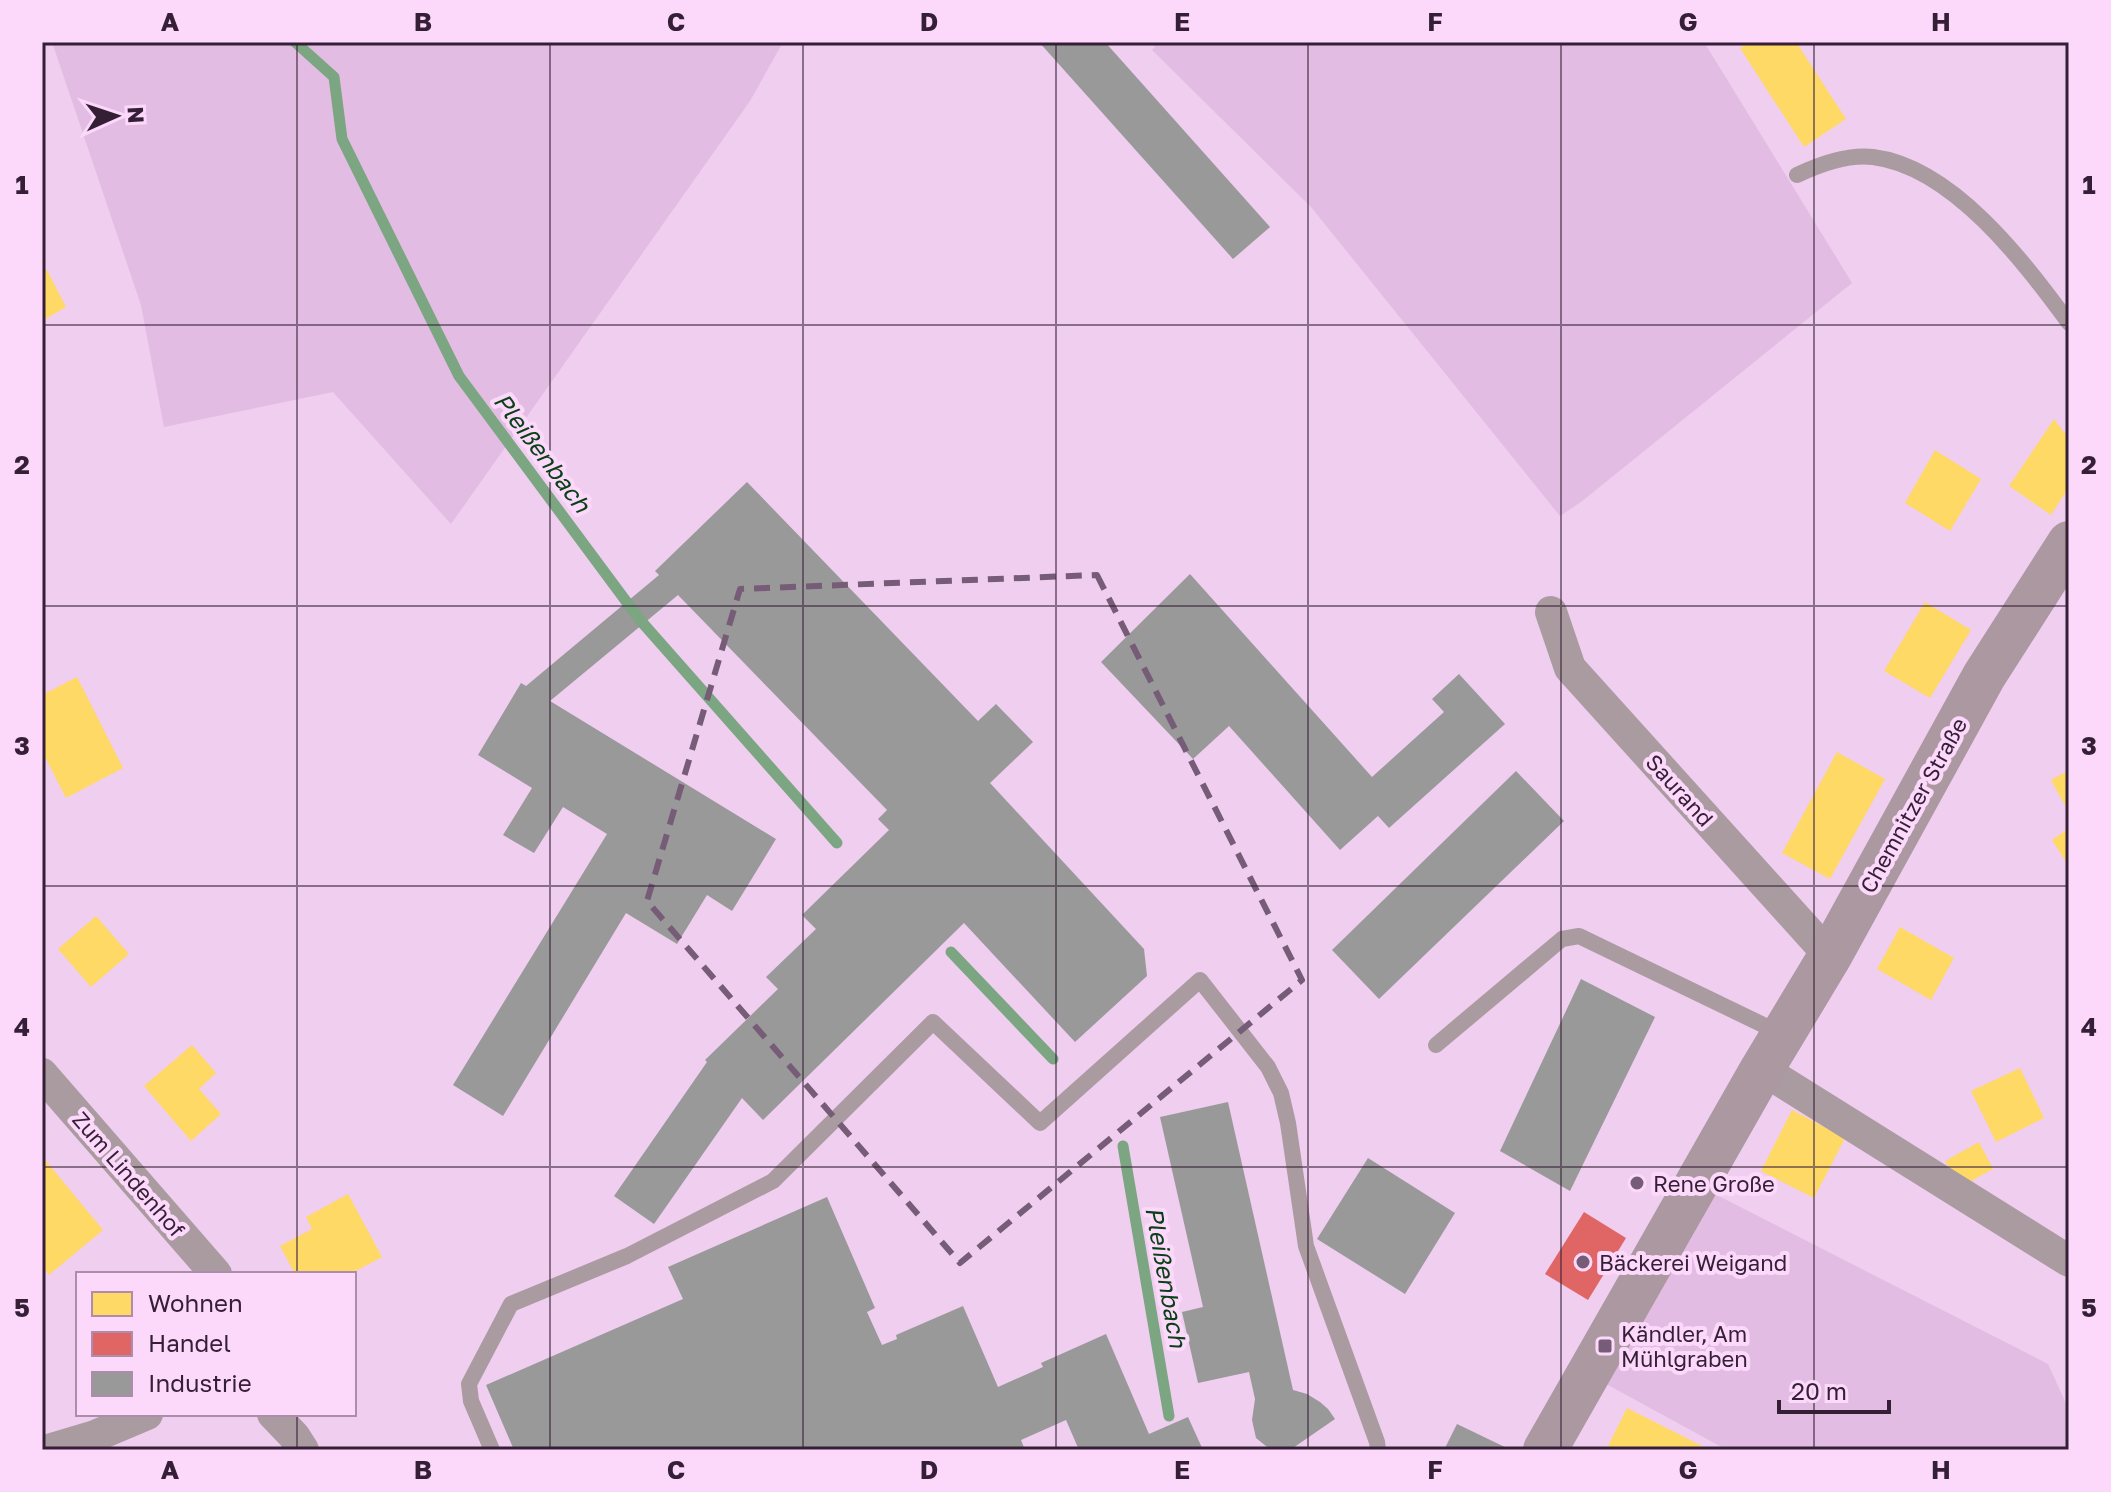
<svg xmlns="http://www.w3.org/2000/svg" width="2111" height="1492" font-family="'Golos Text',sans-serif">
	<style>
		.green { fill: #e2bce2 }
		.homes { fill: #ffd966 }
		.shops { fill: #e06666 }
		.industry { fill: #999 }
		.lines { fill: none; stroke-linecap: round; stroke-linejoin: round }
		.stream { stroke: #7ca582; stroke-width: 11 }
		.service { stroke: #aa9ba0; stroke-width: 16 }
		.minor { stroke: #aa9ba0; stroke-width: 32 }
		.secondary { stroke: #ab98a0; stroke-width: 44 }
		.marked { fill: none; stroke: #765c77; stroke-width: 6; stroke-dasharray: 16 10; stroke-linejoin: round }
		.grid { fill: none; stroke: #351f36; stroke-width: 2; stroke-opacity: 0.55 }
		.poi-dot { fill: #765c77; stroke: #fcd8fb; stroke-width: 3 }
		.labels { text-anchor: middle; dominant-baseline: central; stroke-width: 8; stroke-linejoin: round; paint-order: stroke }
		.street-label { font-size: 22px; fill: #351f36; stroke: #fcd8fb }
		.poi-label { font-size: 22px; fill: #351f36; stroke: #fcd8fb; text-anchor: start }
		.water-label { font-size: 24px; font-style: italic; fill: #0a4015; stroke: #fcd8fb }
		.neatline { fill: none; stroke: #351f36; stroke-width: 3 }
		.grid-label { font-size: 26px; text-anchor: middle; font-weight: bold; fill: #351f36 }
	</style>
	<rect width="100%" height="100%" fill="#efceef"/>
	<g class="green">
		<path d="M 52,42 L 783,42 L 750,101 L 451,524 L 333,392 L 164,427 L 141,305 Z"/>
		<path d="M 1151,42 L 1704,42 L 1852,283 L 1581,502 L 1560,516 L 1311,207 L 1152,50 L 1155,47 Z"/>
		<path d="M 1697,1185 L 2048,1364 L 2069,1410 L 2069,1450 L 1727,1450 L 1588,1374 Z"/>
	</g>
	<g class="homes">
		<path d="M 1750,42 L 1796,42 L 1846,119 L 1804,147 L 1740,48 Z"/>
		<path d="M 47,270 L 66,307 L 42,321 L 42,273 Z"/>
		<path d="M 2054,419 L 2069,439 L 2069,487 L 2051,515 L 2009,486 Z"/>
		<path d="M 1935,450 L 1981,479 L 1950,531 L 1905,503 Z"/>
		<path d="M 1925,602 L 1971,630 L 1930,698 L 1884,671 Z"/>
		<path d="M 77,677 L 123,768 L 66,798 L 42,751 L 42,695 Z"/>
		<path d="M 1837,752 L 1885,779 L 1830,879 L 1782,853 Z"/>
		<path d="M 2069,770 L 2069,813 L 2051,780 Z"/>
		<path d="M 2069,828 L 2069,867 L 2052,840 Z"/>
		<path d="M 96,916 L 129,954 L 91,987 L 58,949 Z"/>
		<path d="M 1900,927 L 1954,958 L 1931,1000 L 1877,969 Z"/>
		<path d="M 192,1045 L 216,1073 L 199,1089 L 221,1114 L 191,1141 L 144,1086 Z"/>
		<path d="M 2020,1068 L 2044,1118 L 1996,1142 L 1971,1091 Z"/>
		<path d="M 1792,1110 L 1845,1138 L 1814,1198 L 1761,1171 Z"/>
		<path d="M 1979,1142 L 1993,1169 L 1962,1186 L 1945,1161 Z"/>
		<path d="M 42,1156 L 103,1230 L 49,1275 L 42,1266 Z"/>
		<path d="M 348,1194 L 382,1257 L 350,1274 L 295,1274 L 280,1246 L 312,1229 L 306,1217 Z"/>
		<path d="M 1627,1408 L 1710,1450 L 1606,1450 Z"/>
	</g>
	<path class="shops" d="M 1584,1212 L 1626,1238 L 1588,1300 L 1545,1274 Z"/>
	<g class="industry">
		<path d="M 1039,42 L 1105,42 L 1270,227 L 1233,259 Z"/>
		<path d="M 747,482 L 978,721 L 996,704 L 1033,742 L 990,783 L 1144,949 L 1147,976 L 1075,1042 L 964,923 L 763,1120 L 742,1098 L 654,1224 L 614,1196 L 707,1062 L 705,1060 L 778,989 L 766,977 L 816,929 L 802,915 L 889,830 L 878,819 L 887,810 L 678,595 L 550,701 L 776,839 L 732,911 L 707,895 L 677,944 L 626,913 L 503,1116 L 453,1085 L 607,834 L 563,807 L 534,853 L 503,835 L 532,788 L 478,755 L 521,683 L 526,686 L 659,575 L 655,571 Z"/>
		<path d="M 1190,574 L 1372,777 L 1444,712 L 1432,699 L 1459,674 L 1505,724 L 1389,828 L 1378,816 L 1340,850 L 1229,726 L 1193,759 L 1101,662 Z"/>
		<path d="M 1516,771 L 1564,821 L 1379,999 L 1332,950 Z"/>
		<path d="M 1581,979 L 1655,1017 L 1570,1191 L 1500,1151 Z"/>
		<path d="M 1228,1102 L 1293,1390 L 1307,1394 L 1320,1402 L 1328,1409 L 1335,1419 L 1290,1450 L 1271,1450 L 1256,1438 L 1252,1420 L 1255,1399 L 1249,1372 L 1198,1383 L 1182,1312 L 1203,1307 L 1160,1117 Z"/>
		<path d="M 1368,1158 L 1455,1213 L 1405,1294 L 1317,1239 Z"/>
		<path d="M 827,1197 L 875,1308 L 867,1312 L 882,1345 L 897,1339 L 896,1335 L 963,1306 L 998,1387 L 1043,1367 L 1041,1363 L 1106,1334 L 1149,1434 L 1188,1417 L 1203,1450 L 1079,1450 L 1066,1420 L 1021,1440 L 1025,1450 L 514,1450 L 486,1385 L 683,1299 L 668,1267 Z"/>
		<path d="M 1457,1424 L 1511,1450 L 1444,1450 Z"/>
	</g>
	<g class="lines">
		<g class="stream">
			<path d="M 295,42 L 334,77 L 342,139 L 459,376 L 640,620 L 837,843"/>
			<path d="M 951,952 L 1053,1059"/>
			<path d="M 1123,1146 L 1169,1416"/>
		</g>
		<g class="service">
			<path d="M 1797,175 C 1820,164 1847,154 1873,157 C 1953,167 2024,262 2069,323"/>
			<path d="M 1436,1045 L 1562,939 L 1579,936 L 1782,1034"/>
			<path d="M 492,1450 L 471,1401 L 469,1384 L 511,1304 L 627,1256 L 773,1181 L 933,1022 L 1040,1123 L 1200,980 L 1268,1067 L 1281,1093 L 1288,1123 L 1306,1246 L 1377,1442 L 1378,1450"/>
		</g>
		<g class="minor">
			<path d="M 1551,612 L 1570,668 L 1830,956"/>
			<path d="M 1762,1069 L 2069,1261"/>
			<path d="M 42,1074 L 216,1274"/>
			<path d="M 273,1414 L 294,1436 L 303,1450"/>
			<path d="M 48,1450 L 95,1436 L 147,1414"/>
		</g>
		<path class="secondary" d="M 1545,1450 L 1762,1069 L 1830,956 L 1984,676 L 2069,543"/>
	</g>
	<path class="marked" d="M 1097,575 L 1302,980 L 960,1263 L 647,901 L 740,589 Z"/>
	<path class="grid" d="M 297,42 L 297,1274M 550,42 L 550,1450M 803,42 L 803,1450M 1056,42 L 1056,1450M 1308,42 L 1308,1450M 1561,42 L 1561,1450M 1814,42 L 1814,1450M 42,325 L 2069,325M 42,606 L 2069,606M 42,886 L 2069,886M 42,1167 L 2069,1167M 297,1414 L 297,1450"/>
	<g class="poi-dot">
		<circle cx="1637" cy="1183" r="8"/>
		<circle cx="1583" cy="1262" r="8"/>
		<rect x="1597" y="1338" width="16" height="16" rx="4"/>
	</g>
	<g class="labels">
		<g class="street-label">
			<text transform="translate(1680 790) rotate(48)">Saurand</text>
			<text transform="translate(1913 805) rotate(-61)">Chemnitzer Straße</text>
			<text transform="translate(129 1174) rotate(49)">Zum Lindenhof</text>
		</g>
		<g class="poi-label">
			<text x="1653" y="1183">Rene Große</text>
			<text x="1599" y="1262">Bäckerei Weigand</text>
			<text x="1621" y="1333">Kändler, Am<tspan x="1621" dy="25">Mühlgraben</tspan></text>
		</g>
		<g class="water-label">
			<text transform="translate(543 452) rotate(53)">Pleißenbach</text>
			<text transform="translate(1167 1277) rotate(80)">Pleißenbach</text>
		</g>
	</g>
	<rect width="2111" height="1492" fill="none" stroke="#fcd8fb" stroke-width="88"/>
	<rect x="76" y="1272" width="280" height="144" fill="#fcd8fb" stroke="#ac8eac" stroke-width="2"/>
	<rect x="92" y="1292" width="40" height="24" fill="#ffd966" stroke="#ac8eac" stroke-width="2"/>
	<text x="148" y="1312" font-size="24" fill="#351f36">Wohnen</text>
	<rect x="92" y="1332" width="40" height="24" fill="#e06666" stroke="#ac8eac" stroke-width="2"/>
	<text x="148" y="1352" font-size="24" fill="#351f36">Handel</text>
	<rect x="92" y="1372" width="40" height="24" fill="#999999" stroke="#ac8eac" stroke-width="2"/>
	<text x="148" y="1392" font-size="24" fill="#351f36">Industrie</text>
	<g transform="translate(116 116) rotate(87)" stroke="#fcd8fb" stroke-width="6" paint-order="stroke">
	<path d="M0-6L14 30L0 20L-14 30Z" fill="#351f36"/>
	<text y="-12" font-size="22" font-weight="bold" text-anchor="middle" fill="#351f36">N</text>
	</g>
	<path d="M1779 1400v12h110v-12" fill="none" stroke="#351f36" stroke-width="4"/>
	<text x="1791" y="1400" font-size="24" fill="#351f36" stroke="#fcd8fb" stroke-width="6" paint-order="stroke">20 m</text>
	<rect x="44" y="44" width="2023" height="1404" class="neatline"/>
	<g class="grid-label">
		<text x="170" y="31">A</text>
		<text x="423" y="31">B</text>
		<text x="676" y="31">C</text>
		<text x="929" y="31">D</text>
		<text x="1182" y="31">E</text>
		<text x="1435" y="31">F</text>
		<text x="1688" y="31">G</text>
		<text x="1941" y="31">H</text>
		<text x="22" y="194">1</text>
		<text x="2089" y="194">1</text>
		<text x="22" y="474">2</text>
		<text x="2089" y="474">2</text>
		<text x="22" y="755">3</text>
		<text x="2089" y="755">3</text>
		<text x="22" y="1036">4</text>
		<text x="2089" y="1036">4</text>
		<text x="22" y="1317">5</text>
		<text x="2089" y="1317">5</text>
		<text x="170" y="1479">A</text>
		<text x="423" y="1479">B</text>
		<text x="676" y="1479">C</text>
		<text x="929" y="1479">D</text>
		<text x="1182" y="1479">E</text>
		<text x="1435" y="1479">F</text>
		<text x="1688" y="1479">G</text>
		<text x="1941" y="1479">H</text>
	</g>
</svg>
